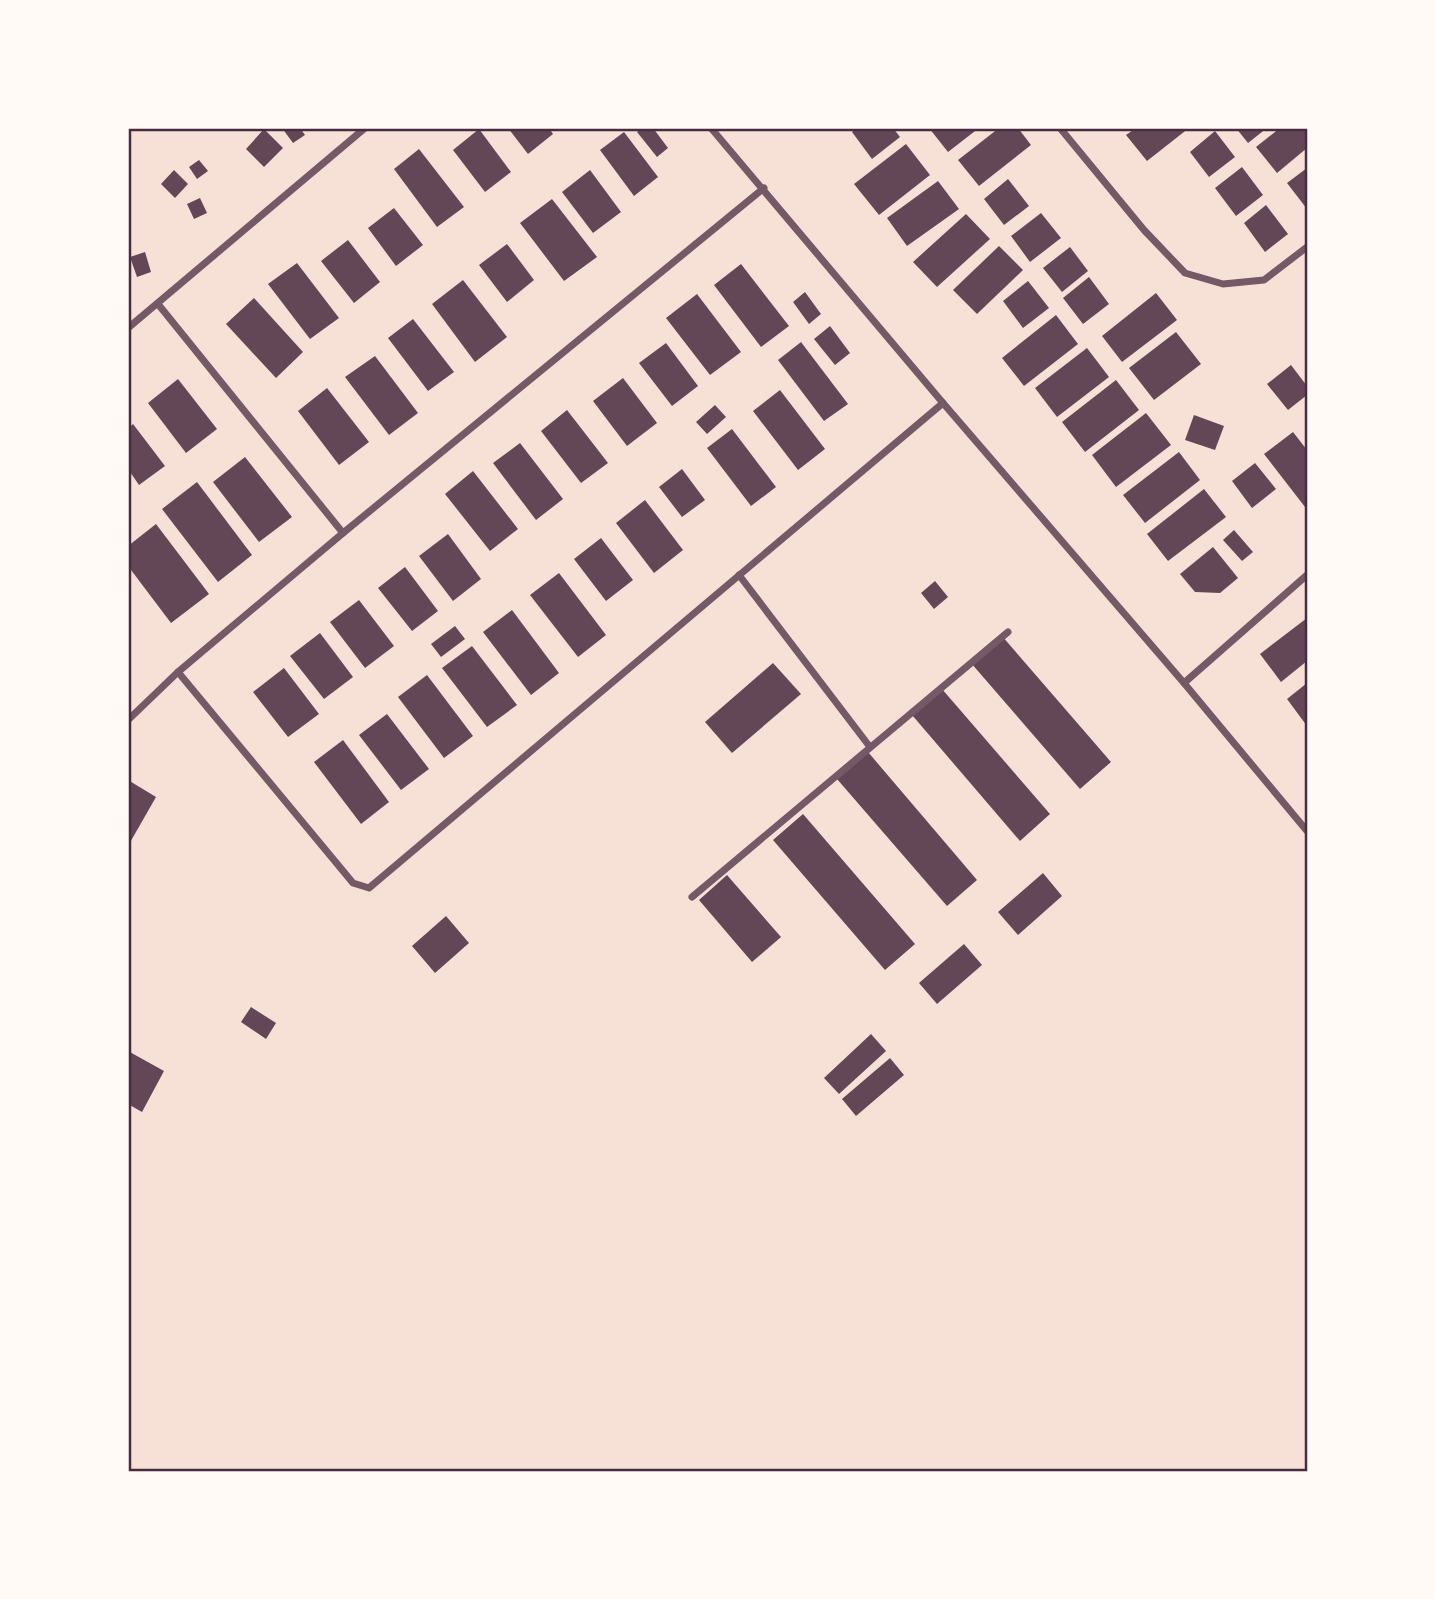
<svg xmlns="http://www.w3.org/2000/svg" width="1435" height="1599" font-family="Roboto,sans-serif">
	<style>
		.building { fill: #644757 }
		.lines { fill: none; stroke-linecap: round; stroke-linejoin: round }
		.minor { stroke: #755966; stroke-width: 7 }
		.neatline { fill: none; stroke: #4a2c40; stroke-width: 2.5 }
	</style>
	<rect width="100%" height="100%" fill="#f7e1d7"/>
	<g class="building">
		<path d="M 282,128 L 300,128 L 305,135 L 293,143 Z"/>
		<path d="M 508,128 L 549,128 L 553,134 L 528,154 Z"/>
		<path d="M 642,128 L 653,128 L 668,148 L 657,157 L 637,132 Z"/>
		<path d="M 857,128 L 893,128 L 900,137 L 872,159 L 852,132 Z"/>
		<path d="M 929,128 L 979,128 L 948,152 Z"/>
		<path d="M 999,128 L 1018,128 L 1031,145 L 979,186 L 958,160 Z"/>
		<path d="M 1136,128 L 1189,128 L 1147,161 L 1126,135 Z"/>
		<path d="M 1236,128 L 1267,128 L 1248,143 Z"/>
		<path d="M 1280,128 L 1307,128 L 1307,148 L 1277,173 L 1256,147 Z"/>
		<path d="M 264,129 L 283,148 L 264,167 L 246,149 Z"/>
		<path d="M 479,129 L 511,172 L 485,192 L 453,150 Z"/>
		<path d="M 1215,131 L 1235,157 L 1209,177 L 1190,152 Z"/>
		<path d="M 624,132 L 658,177 L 634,196 L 600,150 Z"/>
		<path d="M 906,144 L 930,175 L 879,215 L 854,184 Z"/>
		<path d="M 419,149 L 464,207 L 437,227 L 394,169 Z"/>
		<path d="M 199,160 L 208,171 L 197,179 L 189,167 Z"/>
		<path d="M 1242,167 L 1263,195 L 1236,216 L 1215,188 Z"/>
		<path d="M 1307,168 L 1307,209 L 1287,183 Z"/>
		<path d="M 174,170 L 188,184 L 175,198 L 161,184 Z"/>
		<path d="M 590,170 L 621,212 L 593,233 L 562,192 Z"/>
		<path d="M 1008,179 L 1029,206 L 1004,225 L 984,199 Z"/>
		<path d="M 938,181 L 959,209 L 907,246 L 887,218 Z"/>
		<path d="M 200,198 L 207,213 L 194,219 L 187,204 Z"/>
		<path d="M 552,199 L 597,257 L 564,281 L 520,223 Z"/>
		<path d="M 1266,205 L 1288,234 L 1265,252 L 1244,223 Z"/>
		<path d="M 394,208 L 423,245 L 396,266 L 368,228 Z"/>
		<path d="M 1041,213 L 1061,238 L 1030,262 L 1011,236 Z"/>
		<path d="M 966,214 L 990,239 L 937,287 L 913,262 Z"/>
		<path d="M 348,240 L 380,282 L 354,303 L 321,261 Z"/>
		<path d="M 507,244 L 534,280 L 507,302 L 479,265 Z"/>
		<path d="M 999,246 L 1023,270 L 977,314 L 953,290 Z"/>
		<path d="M 1070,247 L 1088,271 L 1062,292 L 1043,268 Z"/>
		<path d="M 145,252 L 151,272 L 137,277 L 130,257 Z"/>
		<path d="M 297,263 L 339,318 L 310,339 L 268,284 Z"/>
		<path d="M 741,264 L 789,326 L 761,347 L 714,285 Z"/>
		<path d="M 1089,277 L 1109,304 L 1083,324 L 1063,298 Z"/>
		<path d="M 463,280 L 507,337 L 475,362 L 432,304 Z"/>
		<path d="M 1028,281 L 1049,308 L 1023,328 L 1003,301 Z"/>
		<path d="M 805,292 L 821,314 L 809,324 L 793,302 Z"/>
		<path d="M 1156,293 L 1177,320 L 1122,362 L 1102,336 Z"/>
		<path d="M 697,294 L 741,352 L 710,375 L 666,318 Z"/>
		<path d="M 254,298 L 303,352 L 276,378 L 226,324 Z"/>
		<path d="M 1056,315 L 1078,344 L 1024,386 L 1002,358 Z"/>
		<path d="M 413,319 L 454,372 L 428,391 L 388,338 Z"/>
		<path d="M 830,326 L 850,353 L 835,365 L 814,339 Z"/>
		<path d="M 1176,332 L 1201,364 L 1154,400 L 1129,368 Z"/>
		<path d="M 801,342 L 848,404 L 824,421 L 778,360 Z"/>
		<path d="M 666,343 L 698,386 L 672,406 L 639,363 Z"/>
		<path d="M 1087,348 L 1109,377 L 1057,417 L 1035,388 Z"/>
		<path d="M 375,356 L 418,413 L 389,435 L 345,377 Z"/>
		<path d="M 1291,365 L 1307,386 L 1307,395 L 1288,410 L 1267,384 Z"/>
		<path d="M 623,378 L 657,423 L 627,446 L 593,401 Z"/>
		<path d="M 178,379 L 217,429 L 186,453 L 148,403 Z"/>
		<path d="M 1116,380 L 1139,410 L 1085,452 L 1062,422 Z"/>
		<path d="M 327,388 L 369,442 L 339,465 L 298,411 Z"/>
		<path d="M 780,390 L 825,449 L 798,470 L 753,411 Z"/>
		<path d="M 715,405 L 726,417 L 707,434 L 696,422 Z"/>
		<path d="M 567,410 L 608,463 L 581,483 L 541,431 Z"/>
		<path d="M 1146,413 L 1171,445 L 1116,487 L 1092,455 Z"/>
		<path d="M 1194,415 L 1224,426 L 1215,450 L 1185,440 Z"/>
		<path d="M 133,424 L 165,466 L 139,485 L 128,469 L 128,429 Z"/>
		<path d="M 732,429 L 776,487 L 751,506 L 707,448 Z"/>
		<path d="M 1293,432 L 1307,450 L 1307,506 L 1305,507 L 1264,454 Z"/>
		<path d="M 520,443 L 563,499 L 536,520 L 493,463 Z"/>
		<path d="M 1179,452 L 1200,480 L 1145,523 L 1123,495 Z"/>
		<path d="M 245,457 L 292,517 L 259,542 L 213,482 Z"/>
		<path d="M 1255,463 L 1276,489 L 1252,508 L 1232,481 Z"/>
		<path d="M 682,469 L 705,500 L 682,517 L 659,487 Z"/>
		<path d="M 473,471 L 518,529 L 490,551 L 445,494 Z"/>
		<path d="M 197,482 L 252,555 L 218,582 L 162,509 Z"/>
		<path d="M 1204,489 L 1226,517 L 1168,561 L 1147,534 Z"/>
		<path d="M 645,500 L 683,550 L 654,573 L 616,523 Z"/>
		<path d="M 156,524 L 209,594 L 171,623 L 128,566 L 128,546 Z"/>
		<path d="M 1234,530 L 1253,552 L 1242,561 L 1223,540 Z"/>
		<path d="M 448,534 L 481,579 L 453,601 L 419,556 Z"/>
		<path d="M 601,538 L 633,580 L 606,601 L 574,559 Z"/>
		<path d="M 1213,547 L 1238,578 L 1220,593 L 1195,592 L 1180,574 Z"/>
		<path d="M 405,567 L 438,611 L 412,631 L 378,588 Z"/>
		<path d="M 559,573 L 606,635 L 578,657 L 530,595 Z"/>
		<path d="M 935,581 L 948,597 L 934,609 L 921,593 Z"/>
		<path d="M 359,600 L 394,646 L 365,668 L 330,622 Z"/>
		<path d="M 512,610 L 559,673 L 531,695 L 483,632 Z"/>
		<path d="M 1307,618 L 1307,661 L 1281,682 L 1260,654 Z"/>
		<path d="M 455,626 L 465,639 L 441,657 L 431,644 Z"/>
		<path d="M 320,633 L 353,677 L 324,699 L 290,656 Z"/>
		<path d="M 1002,636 L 1111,762 L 1080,789 L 971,663 Z"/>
		<path d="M 472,646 L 517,705 L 487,727 L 442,668 Z"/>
		<path d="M 773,663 L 801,694 L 732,753 L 705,722 Z"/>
		<path d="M 284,668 L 319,714 L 288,737 L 253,692 Z"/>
		<path d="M 427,675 L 473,736 L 444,758 L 398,697 Z"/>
		<path d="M 1307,683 L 1307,726 L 1287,699 Z"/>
		<path d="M 942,689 L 1050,814 L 1020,841 L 912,715 Z"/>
		<path d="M 387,714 L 429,769 L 401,790 L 359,735 Z"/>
		<path d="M 343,740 L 389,802 L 361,824 L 314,762 Z"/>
		<path d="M 868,752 L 977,880 L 947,906 L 837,779 Z"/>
		<path d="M 128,780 L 156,797 L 128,846 Z"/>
		<path d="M 803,814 L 915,944 L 885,970 L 773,840 Z"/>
		<path d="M 1043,873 L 1062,896 L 1018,935 L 998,912 Z"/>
		<path d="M 727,875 L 781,937 L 752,962 L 699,900 Z"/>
		<path d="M 446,916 L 469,943 L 435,973 L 412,946 Z"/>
		<path d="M 964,944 L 982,965 L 937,1004 L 919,983 Z"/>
		<path d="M 251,1007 L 276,1023 L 266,1039 L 241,1022 Z"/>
		<path d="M 871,1034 L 886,1051 L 839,1094 L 824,1078 Z"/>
		<path d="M 128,1051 L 164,1071 L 142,1112 L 128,1104 Z"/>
		<path d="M 890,1058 L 904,1075 L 856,1116 L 842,1099 Z"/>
	</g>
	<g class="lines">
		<g class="minor">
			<path d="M 711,128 L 943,403 L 1184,683 L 1307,831"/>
			<path d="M 1060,128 L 1144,230 L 1185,273 L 1223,284 L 1264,280 L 1307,247"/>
			<path d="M 158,304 L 343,533"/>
			<path d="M 128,328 L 365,128"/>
			<path d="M 739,575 L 870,747"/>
			<path d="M 178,672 L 353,883 L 369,888 L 943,403"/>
			<path d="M 1184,683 L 1307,575"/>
			<path d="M 128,720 L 178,672 L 343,533 L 764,188"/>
			<path d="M 692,897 L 1008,632"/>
		</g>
	</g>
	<rect width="1435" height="1599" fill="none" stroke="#fffaf5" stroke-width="259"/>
	<rect x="130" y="130" width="1176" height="1340" class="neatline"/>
</svg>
